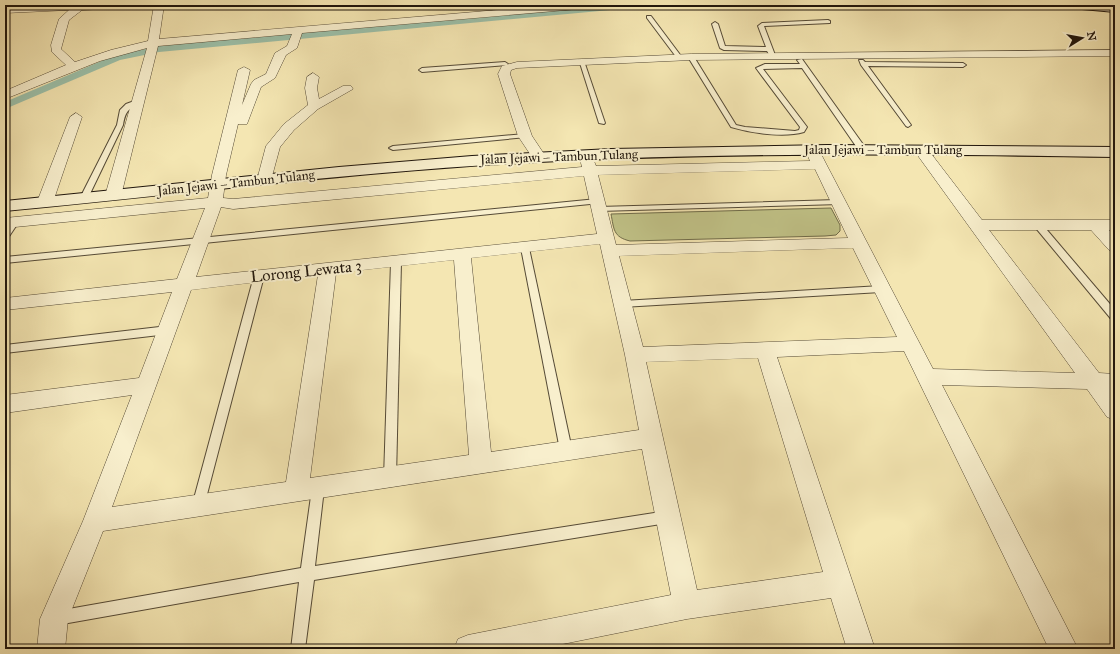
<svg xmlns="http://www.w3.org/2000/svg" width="1120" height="654" font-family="'IM FELL Great Primer',serif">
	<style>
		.green { fill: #c1c388; stroke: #706c4a }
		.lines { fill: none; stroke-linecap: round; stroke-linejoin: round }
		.canal { fill: #9cc0a9; fill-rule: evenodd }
		.lane-casing { stroke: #554a36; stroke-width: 2 }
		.street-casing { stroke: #554a36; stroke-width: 1 }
		.secondary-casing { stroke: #20160c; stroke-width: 2 }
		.lane { fill: #f8efcd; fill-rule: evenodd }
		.street { fill: #f8efcd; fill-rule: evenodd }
		.secondary { fill: #f8efcd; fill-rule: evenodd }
		.labels { text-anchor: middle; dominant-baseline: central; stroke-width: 4; stroke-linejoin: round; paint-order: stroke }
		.far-street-label { font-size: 13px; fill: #20160c; stroke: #f8efcd }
		.street-label { font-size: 16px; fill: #20160c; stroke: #f8efcd }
	</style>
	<rect width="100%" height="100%" fill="#f4e6b2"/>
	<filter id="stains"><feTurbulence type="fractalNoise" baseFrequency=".005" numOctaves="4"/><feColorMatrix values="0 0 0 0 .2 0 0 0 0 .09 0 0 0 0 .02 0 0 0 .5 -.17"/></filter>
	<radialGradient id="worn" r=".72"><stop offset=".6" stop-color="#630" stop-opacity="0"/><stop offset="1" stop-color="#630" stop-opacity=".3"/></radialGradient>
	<path class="green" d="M 831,208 L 840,225 L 840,231 L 836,235 L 825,236 L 630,241 C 613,237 614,229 611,214 Z"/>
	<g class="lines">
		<path class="canal" d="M 604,5 L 636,5 L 632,8 L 159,52 L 120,60 L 5,109 L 5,102 L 113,56 L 159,46 Z"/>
		<defs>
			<g id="lane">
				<path d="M 647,16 L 651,16 L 681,56 L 681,58 L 677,58 L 647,18 Z"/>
				<path d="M 828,20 L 830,21 L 830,23 L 765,26 L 764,26 L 775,55 L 772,57 L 770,56 L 767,51 L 724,50 L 720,48 L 712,24 L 715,22 L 718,24 L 725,46 L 766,47 L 758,26 L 762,23 Z"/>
				<path d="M 689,56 L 694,57 L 736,125 L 745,127 L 795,131 L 799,130 L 800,127 L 756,68 L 765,64 L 800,64 L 797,60 L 802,59 L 867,150 L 860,152 L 802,68 L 763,69 L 807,127 L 804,132 C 784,138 751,133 731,127 L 688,57 Z"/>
				<path d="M 579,60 L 584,61 L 605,123 L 604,124 L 599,123 Z"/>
				<path d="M 859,60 L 863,60 L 865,62 L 963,63 L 966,65 L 963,67 L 868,66 L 911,125 L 908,127 L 906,126 L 861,65 Z"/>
				<path d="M 505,62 L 508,64 L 507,65 L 422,72 L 419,70 L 422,68 Z"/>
				<path d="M 137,100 L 140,102 C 129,111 126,108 123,125 L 88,198 L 84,200 L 81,200 L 80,198 L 117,125 L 120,110 L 126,104 Z"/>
				<path d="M 525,134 L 529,136 L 527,137 L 393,150 L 389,148 L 393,146 Z"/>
				<path d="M 597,199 L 601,201 L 600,203 L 5,263 L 5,257 Z"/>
				<path d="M 837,200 L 840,200 L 840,204 L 599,211 L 595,209 L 599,207 Z"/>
				<path d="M 14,220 L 18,223 L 8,238 L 5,239 L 5,230 L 11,221 Z"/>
				<path d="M 1038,222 L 1041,223 L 1115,310 L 1115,321 L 1112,320 L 1035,227 L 1034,225 Z"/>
				<path d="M 525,245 L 529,248 L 572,450 L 570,454 L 566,455 L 562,454 L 560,450 L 521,248 Z"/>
				<path d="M 396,259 L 401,262 L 396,478 L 394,482 L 390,484 L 386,482 L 384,478 L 391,262 Z"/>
				<path d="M 259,273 L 264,276 L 204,506 L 203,510 L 198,512 L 193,510 L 192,506 L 254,276 Z"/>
				<path d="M 881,286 L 886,289 L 881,292 L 622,307 L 617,304 L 622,301 Z"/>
				<path d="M 168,326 L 173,330 L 168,334 L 5,353 L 5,345 Z"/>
				<path d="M 318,483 L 322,485 L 324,489 L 315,566 L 667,511 L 672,513 L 673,517 L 672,521 L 667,523 L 314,580 L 305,649 L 291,649 L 299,582 L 57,625 L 52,623 L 50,618 L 52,613 L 57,611 L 301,568 L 312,489 L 314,485 Z"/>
			</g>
			<g id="street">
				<path d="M 55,5 L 130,5 L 125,8 L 82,10 L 69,20 L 61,49 L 75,62 L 111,50 L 148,41 L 154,5 L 164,5 L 159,39 L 556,5 L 594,5 L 589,8 L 302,33 L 297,48 L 286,55 L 275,78 L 261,87 L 247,124 L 238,124 L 226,175 L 223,198 L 233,199 L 582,167 L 580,159 L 582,156 L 592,156 L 596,166 L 810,161 L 807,154 L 809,151 L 819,151 L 821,154 L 933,369 L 1075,373 L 916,153 L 914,150 L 916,147 L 926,147 L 982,220 L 1115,220 L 1115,230 L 1109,230 L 1115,236 L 1115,251 L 1109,250 L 1091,230 L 989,230 L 1099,373 L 1115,374 L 1115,390 L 1111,390 L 1115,395 L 1115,420 L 1107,417 L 1087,389 L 942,385 L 1078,649 L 1049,649 L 904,351 L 777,357 L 875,649 L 847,649 L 831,598 L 687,619 L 538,649 L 454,649 L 458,639 L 468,635 L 671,595 L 642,449 L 103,531 L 68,619 L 65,649 L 37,649 L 40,619 L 83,521 L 132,395 L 5,413 L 5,395 L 139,378 L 172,292 L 5,310 L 5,298 L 177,279 L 205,208 L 5,228 L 5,218 L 208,198 L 212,175 L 238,70 L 244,67 L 250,70 L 242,105 L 251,84 L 254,80 L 266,74 L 275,53 L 287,46 L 292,34 L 158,46 L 121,196 L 118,199 L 108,199 L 105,196 L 147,48 L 100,61 L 5,99 L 5,91 L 66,65 L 52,52 L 51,45 L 59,19 L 69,10 L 5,13 L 5,7 ZM 815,169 L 848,238 L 616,245 L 598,175 ZM 584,176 L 597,234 L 196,277 L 221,207 L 233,209 ZM 600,244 L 625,355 L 639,430 L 491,452 L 471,258 ZM 853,248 L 897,337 L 643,347 L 619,256 ZM 454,260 L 469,455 L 310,478 L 336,273 ZM 318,275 L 286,482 L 112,507 L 191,290 ZM 758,358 L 823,572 L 697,590 L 646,362 Z"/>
				<path d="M 1115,50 L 1115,56 L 691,60 L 517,68 L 511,70 L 510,74 L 532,136 L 546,157 L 544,160 L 534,160 L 518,136 L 498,74 L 502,66 L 517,62 L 691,54 Z"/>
				<path d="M 313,73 L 319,77 L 317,88 L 319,99 L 343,86 L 351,86 L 353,89 L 318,109 L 294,130 L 280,147 L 271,180 L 269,183 L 259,183 L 257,180 L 266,146 L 284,124 L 308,105 L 305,88 L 307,77 Z"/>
				<path d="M 76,113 L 82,117 L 53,202 L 50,205 L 40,205 L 37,202 L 70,117 Z"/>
			</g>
			<g id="secondary">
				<path d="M 1065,5 L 1115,6 L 1115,12 L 1071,8 Z"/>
				<path d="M 827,145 L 1115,147 L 1115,157 C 923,154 731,152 539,162 C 361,171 183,194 5,211 L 5,201 L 339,167 L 472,156 L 611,149 Z"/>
			</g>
		</defs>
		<use href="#lane" class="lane-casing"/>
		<use href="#street" class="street-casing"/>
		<use href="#secondary" class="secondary-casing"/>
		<use href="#lane" class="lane"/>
		<use href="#street" class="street"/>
		<use href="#secondary" class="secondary"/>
	</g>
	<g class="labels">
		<g class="far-street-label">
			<text x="883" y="150">Jalan Jejawi – Tambun Tulang</text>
			<text transform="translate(559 157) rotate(-2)">Jalan Jejawi – Tambun Tulang</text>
			<text transform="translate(236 183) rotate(-6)">Jalan Jejawi – Tambun Tulang</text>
		</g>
		<g class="street-label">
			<text transform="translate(306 271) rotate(-6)">Lorong Lewata 3</text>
		</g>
	</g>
	<rect width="1120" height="654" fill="none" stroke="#f4e6b2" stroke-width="20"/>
	<rect x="6" y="6" width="1108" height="642" fill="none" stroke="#20160c" stroke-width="2"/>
	<rect x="10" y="10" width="1100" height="634" fill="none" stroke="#20160c"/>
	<g transform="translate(1082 38) rotate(79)" stroke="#f8efcd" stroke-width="3" paint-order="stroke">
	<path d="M0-3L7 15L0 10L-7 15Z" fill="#20160c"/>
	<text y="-6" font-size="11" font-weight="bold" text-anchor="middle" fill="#20160c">N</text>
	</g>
	<rect width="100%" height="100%" filter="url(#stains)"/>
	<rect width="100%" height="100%" fill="url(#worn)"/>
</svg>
